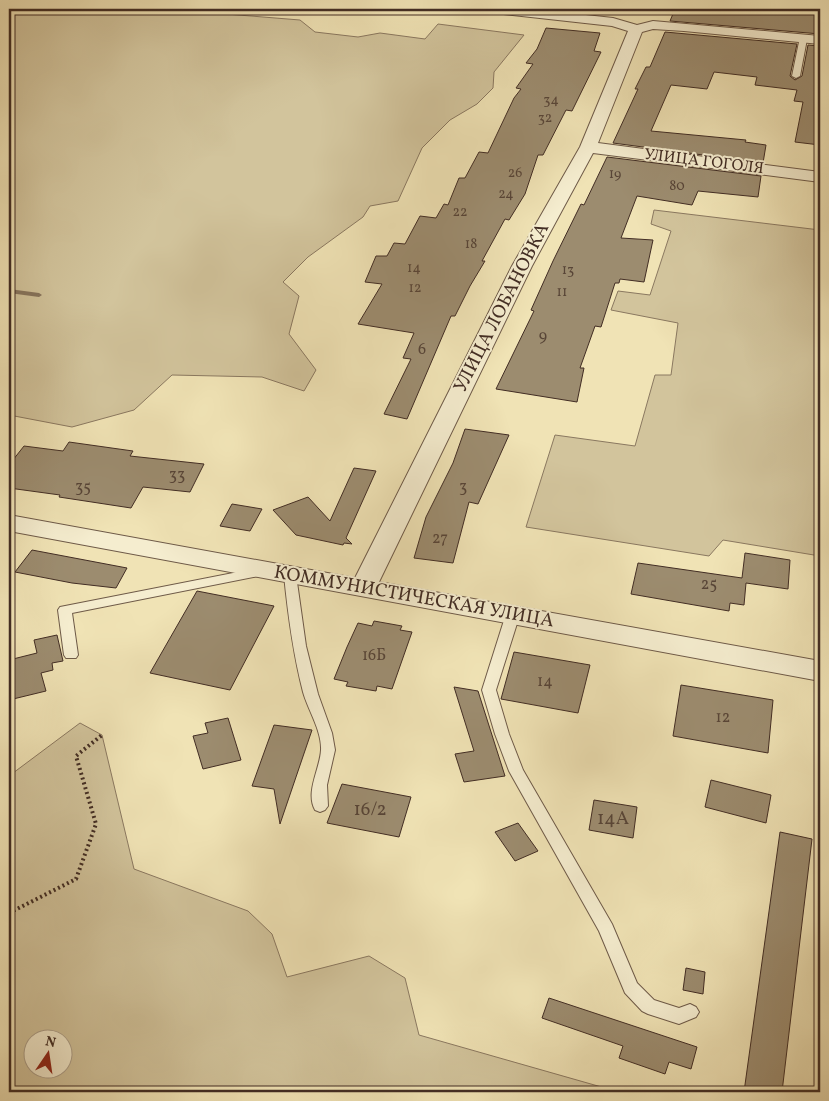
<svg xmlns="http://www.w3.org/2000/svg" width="829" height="1101" font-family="Vollkorn,serif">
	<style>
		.green { fill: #d2c49c; stroke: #8a7860; fill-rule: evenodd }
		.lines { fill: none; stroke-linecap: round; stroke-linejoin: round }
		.stream { fill: #87755e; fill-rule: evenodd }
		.building { fill: #9c8c6f; stroke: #422d24 }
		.lane-casing { stroke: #6e5a48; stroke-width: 2 }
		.street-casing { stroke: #6e5a48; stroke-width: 2 }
		.path { stroke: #422d24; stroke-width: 4; stroke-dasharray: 2 3; stroke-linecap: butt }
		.lane { fill: #f5edcf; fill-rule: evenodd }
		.street { fill: #f5edcf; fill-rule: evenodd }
		.labels { text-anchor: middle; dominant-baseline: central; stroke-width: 4; stroke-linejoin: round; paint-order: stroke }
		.far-number-label { font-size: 14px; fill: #584537 }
		.far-street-label { font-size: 16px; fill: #422d24; stroke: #f5edcf }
		.number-label { font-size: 16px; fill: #584537 }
		.street-label { font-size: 19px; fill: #422d24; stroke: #f5edcf }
		.near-number-label { font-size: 19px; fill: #584537 }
	</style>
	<rect width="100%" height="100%" fill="#f0e3b5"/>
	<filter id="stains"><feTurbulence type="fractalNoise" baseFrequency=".004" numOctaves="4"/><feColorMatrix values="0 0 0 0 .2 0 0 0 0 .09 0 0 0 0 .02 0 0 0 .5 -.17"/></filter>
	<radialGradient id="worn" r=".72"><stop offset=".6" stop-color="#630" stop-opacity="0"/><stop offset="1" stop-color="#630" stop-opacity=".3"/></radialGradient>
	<g class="green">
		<path d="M 9,9 L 224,9 L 226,14 L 300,20 L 315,32 L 358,37 L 380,33 L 425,39 L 438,24 L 524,35 L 494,72 L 493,88 L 477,104 L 450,120 L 422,148 L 398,201 L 370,206 L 363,217 L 308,257 L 283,282 L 299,296 L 289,334 L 316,370 L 304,391 L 262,377 L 172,375 L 134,410 L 72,427 L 9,415 Z"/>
		<path d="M 654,210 L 820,230 L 820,556 L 723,540 L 709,556 L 526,527 L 555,435 L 635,446 L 655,375 L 671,375 L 678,323 L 611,310 L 618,291 L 650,295 L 671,231 L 651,224 Z"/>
		<path d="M 80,723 L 102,735 L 134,869 L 248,911 L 272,934 L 287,977 L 369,956 L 405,978 L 419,1035 L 619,1092 L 9,1092 L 9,776 ZM 32,1038 L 62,1038 L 62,1068 L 32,1068 Z"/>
	</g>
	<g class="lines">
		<g class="stream">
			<path d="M 11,9 L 15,9 L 11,17 L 9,18 L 9,13 Z"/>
			<path d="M 9,289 L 39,293 L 42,295 L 39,297 L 9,293 Z"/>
		</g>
	</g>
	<g class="building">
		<path d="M 675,9 L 820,9 L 820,34 L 670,21 Z"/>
		<path d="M 546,28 L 600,33 L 594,51 L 601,52 L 572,111 L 566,110 L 543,155 L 538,155 L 525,194 L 509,220 L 505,219 L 482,261 L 485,261 L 470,286 L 455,316 L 451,316 L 407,419 L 384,414 L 411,359 L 403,358 L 414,333 L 358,324 L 382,284 L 365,282 L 376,256 L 387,256 L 394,243 L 405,244 L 420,216 L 436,218 L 444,204 L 448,205 L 459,178 L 465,178 L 479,152 L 488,153 L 514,98 L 521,89 L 516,88 L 533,64 L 526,63 L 537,49 Z"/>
		<path d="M 665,32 L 797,44 L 790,76 L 795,80 L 802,76 L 808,45 L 820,46 L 820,145 L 795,142 L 803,102 L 794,101 L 797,90 L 755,85 L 757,77 L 714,72 L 707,89 L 671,85 L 651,131 L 746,140 L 745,142 L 766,145 L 763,163 L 613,143 L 638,89 L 635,89 L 646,67 L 650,67 Z"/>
		<path d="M 607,157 L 761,176 L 758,197 L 698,191 L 692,205 L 637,196 L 621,238 L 653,240 L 644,282 L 620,279 L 619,283 L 615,283 L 601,327 L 595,326 L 580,368 L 584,368 L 577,402 L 496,389 L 534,311 L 531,310 L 553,261 L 581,204 L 584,205 Z"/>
		<path d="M 465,429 L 509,435 L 478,504 L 469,502 L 453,563 L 414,558 L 426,517 L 453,463 Z"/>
		<path d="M 69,442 L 133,451 L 130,456 L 204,464 L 190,492 L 143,487 L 131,508 L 59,497 L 60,495 L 9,488 L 9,465 L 24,446 L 63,451 Z"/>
		<path d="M 354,468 L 376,471 L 346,538 L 352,544 L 344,543 L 343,545 L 296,535 L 273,510 L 308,497 L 330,521 Z"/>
		<path d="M 232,504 L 262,509 L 250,531 L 220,526 Z"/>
		<path d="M 32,550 L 127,568 L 116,588 L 72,583 L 15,572 Z"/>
		<path d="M 745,553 L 790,560 L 788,589 L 746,583 L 744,605 L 730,603 L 729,611 L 631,594 L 638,563 L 742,578 Z"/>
		<path d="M 197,591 L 274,606 L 230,690 L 150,673 Z"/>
		<path d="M 374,621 L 402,626 L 400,630 L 412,632 L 392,689 L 377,686 L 376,691 L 346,686 L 348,682 L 334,679 L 347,647 L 358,623 L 372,626 Z"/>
		<path d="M 57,635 L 63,661 L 52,663 L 53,670 L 41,673 L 46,691 L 9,700 L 9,660 L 37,653 L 34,640 Z"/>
		<path d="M 514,652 L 590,665 L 578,713 L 501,699 Z"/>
		<path d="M 681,685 L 773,700 L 768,753 L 673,736 Z"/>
		<path d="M 454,687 L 478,691 L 505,776 L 464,782 L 455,754 L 474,751 Z"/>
		<path d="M 228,718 L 241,760 L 203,769 L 193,736 L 208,733 L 205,723 Z"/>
		<path d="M 274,725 L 312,730 L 280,824 L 274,789 L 252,786 Z"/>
		<path d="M 711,780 L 771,795 L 766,823 L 705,807 Z"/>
		<path d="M 342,784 L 411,797 L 399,837 L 327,823 Z"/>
		<path d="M 594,800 L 637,807 L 633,838 L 589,830 Z"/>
		<path d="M 518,823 L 538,851 L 515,861 L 495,832 Z"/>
		<path d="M 780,832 L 812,839 L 782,1092 L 744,1092 Z"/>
		<path d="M 686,968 L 705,972 L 703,994 L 683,990 Z"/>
		<path d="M 549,998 L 697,1047 L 691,1069 L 669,1062 L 665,1074 L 619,1058 L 623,1046 L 542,1018 Z"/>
	</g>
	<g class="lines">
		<defs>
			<g id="lane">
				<path d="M 800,37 L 807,39 L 800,76 L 796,78 L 792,76 Z"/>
				<path d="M 259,568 L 265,572 L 263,575 L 72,613 L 78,655 L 76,658 L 66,658 L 64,655 L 58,610 L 60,607 Z"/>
				<path d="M 290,571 L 296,575 L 306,646 L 318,694 L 332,733 L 335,750 L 327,785 L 328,806 L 325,810 L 320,812 L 315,810 C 305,792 320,769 321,750 C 322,731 308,710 303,692 C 293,653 288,615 284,575 Z"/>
				<path d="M 513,610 L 518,611 L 520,614 L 496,690 L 509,734 L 523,770 L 612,924 L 637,983 L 654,1000 L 679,1008 L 690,1004 L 696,1007 L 699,1012 L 696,1017 L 679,1024 L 648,1014 L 642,1011 L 625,993 L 599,931 L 509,771 L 495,734 L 482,690 L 506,614 L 508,611 Z"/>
			</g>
			<path id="street" d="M 488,9 L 531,9 L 613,18 L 637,25 L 653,21 L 820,36 L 820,44 L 684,31 L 653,29 L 642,32 L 598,143 L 820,172 L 820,182 L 593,153 L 532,266 L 379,582 L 820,661 L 820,681 L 9,531 L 9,515 L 355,578 L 512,266 L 580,147 L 628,31 L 612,26 L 495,13 Z"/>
		</defs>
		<use href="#lane" class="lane-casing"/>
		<use href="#street" class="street-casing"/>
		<path class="path" d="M 9,913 L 76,879 L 96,824 L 76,756 L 102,735"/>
		<use href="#lane" class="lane"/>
		<use href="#street" class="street"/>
	</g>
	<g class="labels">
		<g class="far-number-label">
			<text x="551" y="100">34</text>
			<text x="545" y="118">32</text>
			<text x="515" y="173">26</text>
			<text x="615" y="174">19</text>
			<text x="677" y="186">80</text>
			<text x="506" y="194">24</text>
			<text x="460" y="212">22</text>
			<text x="471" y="244">18</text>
			<text x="414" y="268">14</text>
			<text x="568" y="270">13</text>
			<text x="415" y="288">12</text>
			<text x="562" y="292">11</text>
		</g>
		<g class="far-street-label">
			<text transform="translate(704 162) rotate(7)">УЛИЦА ГОГОЛЯ</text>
		</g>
		<g class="number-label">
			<text x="543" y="337">9</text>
			<text x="422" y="350">6</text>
			<text x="177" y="476">33</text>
			<text x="83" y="488">35</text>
			<text x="463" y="488">3</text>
			<text x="440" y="539">27</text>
			<text x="709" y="585">25</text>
			<text x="374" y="656">16Б</text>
			<text x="545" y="682">14</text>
			<text x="723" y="718">12</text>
		</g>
		<g class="street-label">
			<text transform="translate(502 308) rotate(-63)">УЛИЦА ЛОБАНОВКА</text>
			<text transform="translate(414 597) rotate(10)">КОММУНИСТИЧЕСКАЯ УЛИЦА</text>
		</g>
		<g class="near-number-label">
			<text x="370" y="810">16/2</text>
			<text x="613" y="819">14А</text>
		</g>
	</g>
	<rect width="829" height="1101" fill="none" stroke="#f0e3b5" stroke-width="30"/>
	<rect x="10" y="10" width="809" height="1081" fill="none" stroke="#422d24" stroke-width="2.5"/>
	<rect x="15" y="15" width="799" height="1071" fill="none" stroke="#422d24"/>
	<g transform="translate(48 1054) rotate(13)"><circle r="24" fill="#f5edcf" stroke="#ada08b"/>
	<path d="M0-4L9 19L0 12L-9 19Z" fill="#8f2418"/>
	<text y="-8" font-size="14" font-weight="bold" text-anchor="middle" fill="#422d24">N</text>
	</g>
	<rect width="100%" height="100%" filter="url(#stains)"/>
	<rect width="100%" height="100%" fill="url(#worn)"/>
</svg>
